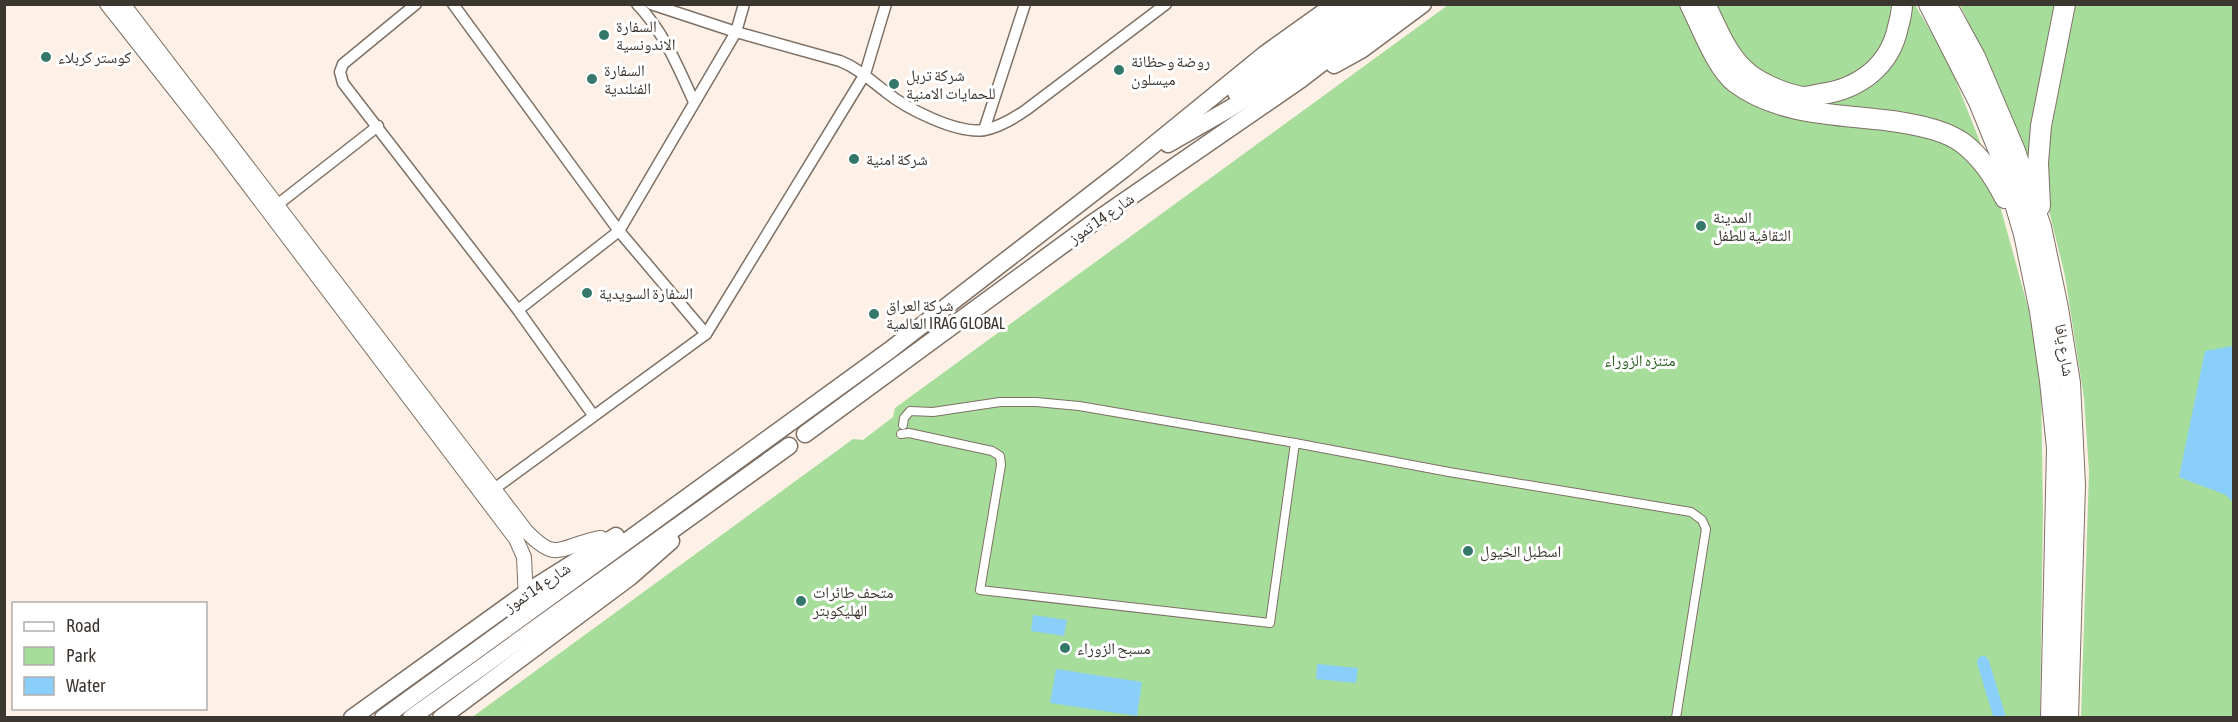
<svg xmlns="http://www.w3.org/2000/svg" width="2238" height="722" font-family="'Asap Condensed','Noto Naskh Arabic',sans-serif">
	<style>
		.green { fill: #a7dd9b }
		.water { fill: #89cff9 }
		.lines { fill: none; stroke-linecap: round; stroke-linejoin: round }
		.canal { stroke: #89cff9; stroke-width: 12 }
		.pedestrian-casing { stroke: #7e7065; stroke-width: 10 }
		.minor-casing { stroke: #7e7065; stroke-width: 13 }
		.tertiary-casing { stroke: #7e7065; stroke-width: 16 }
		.primary-casing { stroke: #7e7065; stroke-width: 19 }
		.motorway-casing { stroke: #7e7065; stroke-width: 22 }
		.pedestrian { stroke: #fff; stroke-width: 8 }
		.minor { stroke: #fff; stroke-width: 10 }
		.tertiary { stroke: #fff; stroke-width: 14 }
		.primary { stroke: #fff; stroke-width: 16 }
		.motorway { stroke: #fff; stroke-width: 20 }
		.poi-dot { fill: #357869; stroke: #fff; stroke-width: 2 }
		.labels { text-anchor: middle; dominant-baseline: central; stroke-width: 6; stroke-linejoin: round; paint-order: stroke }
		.poi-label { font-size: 16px; fill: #3c3631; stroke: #fff; text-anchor: start }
		.street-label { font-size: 16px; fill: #3c3631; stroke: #fff }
		.park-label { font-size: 16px; fill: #29601c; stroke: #fff }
	</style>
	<rect width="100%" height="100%" fill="#fdf0e6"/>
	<g class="green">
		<path d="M 1448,5 L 1915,5 L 1948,61 L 1988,162 L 2029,311 L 2041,384 L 2043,510 L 2040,717 L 471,718 L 853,439 L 863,440 L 893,417 L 895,408 Z"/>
		<path d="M 1960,5 L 2233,5 L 2233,717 L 2081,717 L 2089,472 L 2084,398 L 2065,276 L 2046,198 L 2022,146 L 1993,72 Z"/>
	</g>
	<g class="water">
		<path d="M 2233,346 L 2234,346 L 2233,502 L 2226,495 L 2179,477 L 2205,351 Z"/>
		<path d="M 1033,615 L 1067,620 L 1064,636 L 1031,631 Z"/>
		<path d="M 1317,664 L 1358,668 L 1356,683 L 1316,679 Z"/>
		<path d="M 1056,669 L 1142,682 L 1137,716 L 1050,703 Z"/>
	</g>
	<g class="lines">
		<path class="canal" d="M 1983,662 L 2000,718"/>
		<defs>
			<g id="pedestrian">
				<path d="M 903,425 L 904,418 L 910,411 L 933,412 L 1000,402 L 1036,402 L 1079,406 L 1295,443"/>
				<path d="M 901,434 L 909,433 L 992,451 L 1000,456 L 1001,465 L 980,590 L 1270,623 L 1295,443 L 1449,472 L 1691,512 L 1702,520 L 1706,529 L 1676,718"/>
			</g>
			<g id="minor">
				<path d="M 416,4 L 343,64 L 340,72 L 343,83 L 518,310 L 593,415"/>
				<path d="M 453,4 L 619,231 L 706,334"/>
				<path d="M 637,4 C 664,32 678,67 694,102"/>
				<path d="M 651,4 L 736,32 L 840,61 C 858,68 870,80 886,92 C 907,109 957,134 984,130 C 1000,127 1013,119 1026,110 L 1166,4"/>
				<path d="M 984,130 L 1025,4"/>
				<path d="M 277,205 L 378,126"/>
				<path d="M 518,310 L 619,231 L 736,32 L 744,4"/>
				<path d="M 494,489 L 706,334 L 865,74 L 886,4"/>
			</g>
			<g id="tertiary">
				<path d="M 107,4 L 219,146 L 516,539 L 524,557 L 526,600"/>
				<path d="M 123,4 L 526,531 C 557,563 559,547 595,539 L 601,538 L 605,542"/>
			</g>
			<g id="primary">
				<path d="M 1334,65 L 1361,50 L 1423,4"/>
				<path d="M 1236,93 L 1357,4"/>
				<path d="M 1168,144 L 1229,109 L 1286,73 L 1379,4"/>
				<path d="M 805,434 L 1094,222 L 1300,80 L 1399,4"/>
				<path d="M 352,718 L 527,592 L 616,536"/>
				<path d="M 383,718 L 890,350 L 1124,169 L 1265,54 L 1335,4"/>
				<path d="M 411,718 L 789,446"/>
				<path d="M 441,718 L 630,577 L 671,541"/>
			</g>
			<g id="motorway">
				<path d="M 1690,4 C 1701,26 1717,69 1736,83 C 1782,117 1845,114 1899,122 C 1920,126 1946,130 1964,144 C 1982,158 1995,178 2005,198"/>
				<path d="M 1705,4 C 1717,28 1727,57 1749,74 C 1764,85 1785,94 1803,97 C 1809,97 1816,95 1821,94 C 1859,89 1890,66 1898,27 C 1900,20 1902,12 1902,4"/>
				<path d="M 1929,4 L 1979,102 L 2001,156 L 2024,234 L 2040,311 L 2050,381 L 2057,448 L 2051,718"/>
				<path d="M 1946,4 L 1975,57 L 2015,151 L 2041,227 L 2058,308 L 2070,383 L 2075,485 L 2068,718"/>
				<path d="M 2040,206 L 2038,163 L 2041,126 L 2065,4"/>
			</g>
		</defs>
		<use href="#pedestrian" class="pedestrian-casing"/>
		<use href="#minor" class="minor-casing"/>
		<use href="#tertiary" class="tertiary-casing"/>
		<use href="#primary" class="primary-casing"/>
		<use href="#motorway" class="motorway-casing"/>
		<use href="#pedestrian" class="pedestrian"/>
		<use href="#minor" class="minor"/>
		<use href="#tertiary" class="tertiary"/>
		<use href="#primary" class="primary"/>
		<use href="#motorway" class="motorway"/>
	</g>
	<g class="poi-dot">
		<circle cx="604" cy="35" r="6"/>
		<circle cx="46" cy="57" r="6"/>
		<circle cx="1119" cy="70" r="6"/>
		<circle cx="592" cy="79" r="6"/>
		<circle cx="894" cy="84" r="6"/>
		<circle cx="854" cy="159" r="6"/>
		<circle cx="1701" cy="226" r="6"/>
		<circle cx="587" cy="293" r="6"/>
		<circle cx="874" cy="314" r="6"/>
		<circle cx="1468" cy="551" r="6"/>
		<circle cx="801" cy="601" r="6"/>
		<circle cx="1065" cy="648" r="6"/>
	</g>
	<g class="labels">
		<g class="poi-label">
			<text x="616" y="26">السفارة<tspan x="616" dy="18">الاندونسية</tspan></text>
			<text x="58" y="57">كوستر كربلاء</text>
			<text x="1131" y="61">روضة وحظانة<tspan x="1131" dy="18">ميسلون</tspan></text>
			<text x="604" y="70">السفارة<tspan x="604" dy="18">الفنلندية</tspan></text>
			<text x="906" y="75">شركة تربل<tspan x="906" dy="18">للحمايات الامنية</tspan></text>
			<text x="866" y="159">شركة امنية</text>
			<text x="1713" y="217">المدينة<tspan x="1713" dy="18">الثقافية للطفل</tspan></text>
			<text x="599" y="293">السفارة السويدية</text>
			<text x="886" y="305">شركة العراق<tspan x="886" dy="18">العالمية IRAG GLOBAL</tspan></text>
			<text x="1480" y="551">اسطبل الخيول</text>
			<text x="813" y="592">متحف طائرات<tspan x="813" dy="18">الهليكوبتر</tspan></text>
			<text x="1077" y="648">مسبح الزوراء</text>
		</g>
		<g class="street-label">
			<text transform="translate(1101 218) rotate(-35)">شارع 14 تموز</text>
			<text transform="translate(2065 350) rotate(81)">شارع يافا</text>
			<text transform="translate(537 587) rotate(-34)">شارع 14 تموز</text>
		</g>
		<g class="park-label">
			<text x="1640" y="360">متنزه الزوراء</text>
		</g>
	</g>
	<rect width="2238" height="722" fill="none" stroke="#3c3631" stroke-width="12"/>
	<rect x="12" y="602" width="195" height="108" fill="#ffffff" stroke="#b1afad" stroke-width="1.5"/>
	<rect x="24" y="622" width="30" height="9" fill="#ffffff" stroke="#b1afad" stroke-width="1.5"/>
	<text x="66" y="632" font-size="18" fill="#3c3631">Road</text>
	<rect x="24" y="647" width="30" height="18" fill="#a7dd9b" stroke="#b1afad" stroke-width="1.5"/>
	<text x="66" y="662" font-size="18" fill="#3c3631">Park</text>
	<rect x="24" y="677" width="30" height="18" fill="#89cff9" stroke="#b1afad" stroke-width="1.5"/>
	<text x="66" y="692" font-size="18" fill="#3c3631">Water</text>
</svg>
